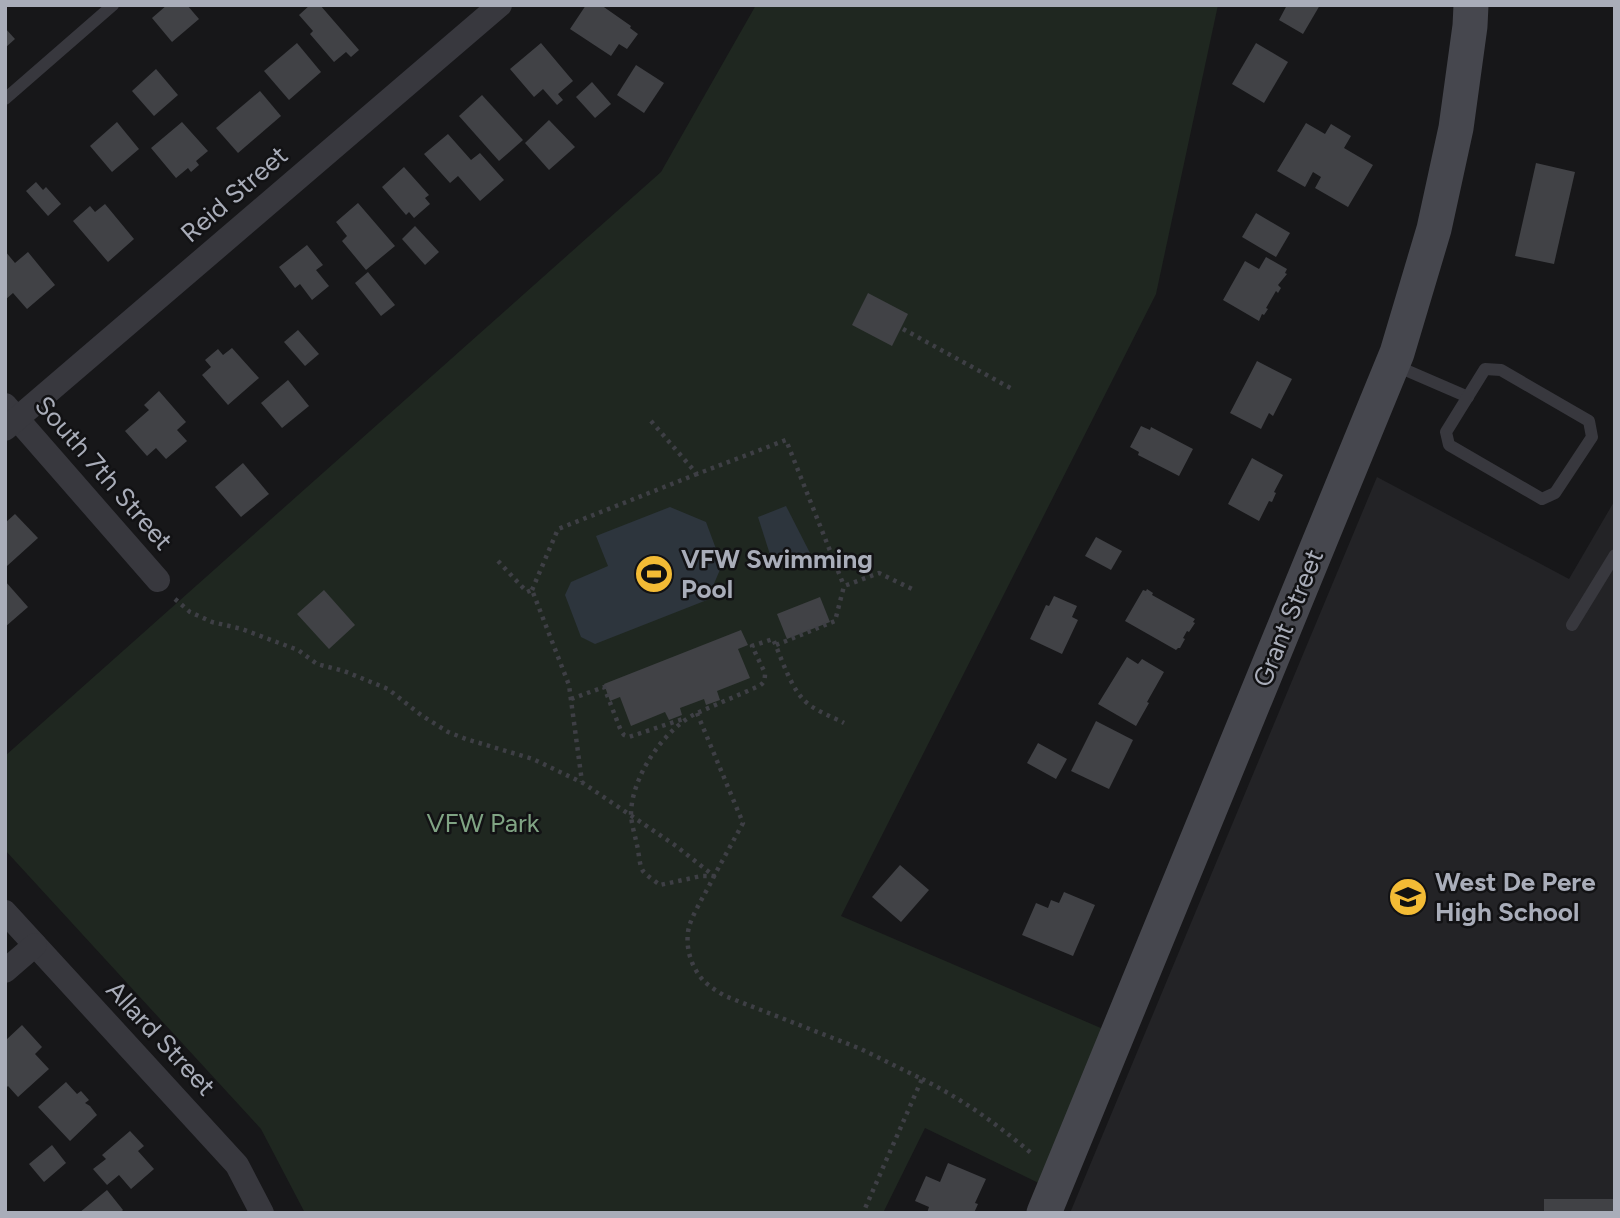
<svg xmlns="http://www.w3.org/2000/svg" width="1620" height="1218" font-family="Figtree,sans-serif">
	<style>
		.built { fill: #232326 }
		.green { fill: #1f2720 }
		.water { fill: #2d353d }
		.building { fill: #414246 }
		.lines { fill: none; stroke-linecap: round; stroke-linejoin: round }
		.path { stroke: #3e3f45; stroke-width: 4.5; stroke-dasharray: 3.5 5; stroke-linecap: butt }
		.lane { stroke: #38383e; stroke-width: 12 }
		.street { stroke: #38383e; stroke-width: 24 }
		.secondary { stroke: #46474e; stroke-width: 35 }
		.labels { text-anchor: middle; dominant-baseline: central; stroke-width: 5; stroke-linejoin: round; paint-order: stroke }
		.street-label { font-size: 26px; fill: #a9adb9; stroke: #121214 }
		.poi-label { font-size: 26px; font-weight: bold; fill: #a9adb9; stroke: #121214; text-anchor: start }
		.park-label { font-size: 26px; fill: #80a484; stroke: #121214 }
	</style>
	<rect width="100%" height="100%" fill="#171719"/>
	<path class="built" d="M 1377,477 L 1569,579 L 1615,500 L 1615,1213 L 1070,1213 Z"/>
	<path class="green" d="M 756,5 L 1218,5 L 1156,294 L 841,916 L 1117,1035 L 1053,1190 L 925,1128 L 883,1213 L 305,1213 L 261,1129 L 5,850 L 5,756 L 661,172 Z"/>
	<g class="water">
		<path d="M 786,506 L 810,553 L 774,567 L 758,517 Z"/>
		<path d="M 670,507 L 706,522 L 722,565 L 707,600 L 595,644 L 581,637 L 565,595 L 571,582 L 608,566 L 596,536 Z"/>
	</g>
	<g class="building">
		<path d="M 167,5 L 187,5 L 199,19 L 172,42 L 152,18 Z"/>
		<path d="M 310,5 L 320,5 L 359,50 L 351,57 L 346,52 L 334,62 L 310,34 L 313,31 L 299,15 Z"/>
		<path d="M 586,5 L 601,5 L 631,26 L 630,28 L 638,34 L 627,49 L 619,44 L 611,56 L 570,29 Z"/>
		<path d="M 1287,5 L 1320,5 L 1303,34 L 1279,20 Z"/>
		<path d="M 5,28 L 15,39 L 5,48 Z"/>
		<path d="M 297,43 L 321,72 L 289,100 L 264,71 Z"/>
		<path d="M 541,43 L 573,81 L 558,94 L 563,100 L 557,105 L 543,89 L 534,97 L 510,69 Z"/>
		<path d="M 1256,43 L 1288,62 L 1264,103 L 1232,84 Z"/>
		<path d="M 636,65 L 664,83 L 644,113 L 617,95 Z"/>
		<path d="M 156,69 L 178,95 L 154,116 L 132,91 Z"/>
		<path d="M 592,82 L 611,104 L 595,118 L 576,97 Z"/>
		<path d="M 260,91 L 281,116 L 238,153 L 216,128 Z"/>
		<path d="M 482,95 L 523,140 L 499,161 L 459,116 Z"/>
		<path d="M 549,120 L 575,147 L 549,170 L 525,143 Z"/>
		<path d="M 117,122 L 139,149 L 112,172 L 90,146 Z"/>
		<path d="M 182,122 L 208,151 L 196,161 L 199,165 L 191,172 L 188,168 L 176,178 L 151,148 Z"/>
		<path d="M 1306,123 L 1325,134 L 1331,124 L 1351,136 L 1344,148 L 1373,165 L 1348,207 L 1315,188 L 1321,177 L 1313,172 L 1305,187 L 1277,171 Z"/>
		<path d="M 448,134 L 471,160 L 480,153 L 504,180 L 480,201 L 458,176 L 450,183 L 424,154 Z"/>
		<path d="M 1536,163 L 1575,172 L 1554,264 L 1515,256 Z"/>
		<path d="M 404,167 L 429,195 L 425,198 L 430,204 L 414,218 L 409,212 L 406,215 L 382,187 Z"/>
		<path d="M 36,182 L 43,190 L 46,187 L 61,204 L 48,216 L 26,191 Z"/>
		<path d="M 358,203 L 395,246 L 366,270 L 342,241 L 347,236 L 336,222 Z"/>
		<path d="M 105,204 L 134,239 L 108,262 L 73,221 L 90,206 L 95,212 Z"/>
		<path d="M 1256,213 L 1290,233 L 1276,257 L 1242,237 Z"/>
		<path d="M 415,226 L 439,252 L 425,265 L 402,239 Z"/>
		<path d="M 307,245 L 323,265 L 316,270 L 329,286 L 312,300 L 300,284 L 295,288 L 279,267 Z"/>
		<path d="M 5,251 L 15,263 L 28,252 L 55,285 L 27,309 L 13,293 L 5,300 Z"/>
		<path d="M 1266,257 L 1287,269 L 1285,273 L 1287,274 L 1278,285 L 1281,288 L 1278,293 L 1276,291 L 1266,308 L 1268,309 L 1264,315 L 1262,314 L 1259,321 L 1223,300 L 1245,261 L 1259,269 Z"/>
		<path d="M 368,272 L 395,305 L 381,316 L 355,283 Z"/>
		<path d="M 868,293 L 908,314 L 892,346 L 852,325 Z"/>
		<path d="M 298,330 L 319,354 L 305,366 L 284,342 Z"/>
		<path d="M 232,348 L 259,378 L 228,405 L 202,375 L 211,367 L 205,360 L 218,349 L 223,355 Z"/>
		<path d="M 1257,361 L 1292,379 L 1273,416 L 1269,413 L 1261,429 L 1230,413 Z"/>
		<path d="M 288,380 L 309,406 L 282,428 L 261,403 Z"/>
		<path d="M 159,391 L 186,422 L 177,430 L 187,441 L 166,459 L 156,448 L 147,456 L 125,431 L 149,410 L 144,405 Z"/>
		<path d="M 1141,426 L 1150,430 L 1151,427 L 1193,449 L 1179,476 L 1138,455 L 1139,452 L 1130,447 Z"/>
		<path d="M 1252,458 L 1283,475 L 1274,492 L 1276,493 L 1272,502 L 1269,501 L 1259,521 L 1228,504 Z"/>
		<path d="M 243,463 L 269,494 L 241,517 L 215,487 Z"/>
		<path d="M 15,514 L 38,538 L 7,566 L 5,565 L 5,523 Z"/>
		<path d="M 1096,537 L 1122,551 L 1111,570 L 1085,556 Z"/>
		<path d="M 5,581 L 28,607 L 5,627 Z"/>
		<path d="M 1147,589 L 1153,593 L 1152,595 L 1195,619 L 1193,622 L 1195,623 L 1189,632 L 1187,631 L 1183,638 L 1185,639 L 1180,648 L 1178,648 L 1176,650 L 1125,621 L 1143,590 L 1146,591 Z"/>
		<path d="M 324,590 L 355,625 L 329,649 L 297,614 Z"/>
		<path d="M 1054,596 L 1077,606 L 1072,617 L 1078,620 L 1062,654 L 1030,639 L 1046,605 L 1049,606 Z"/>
		<path d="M 820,597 L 830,622 L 787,639 L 777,614 Z"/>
		<path d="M 741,630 L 748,645 L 738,649 L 750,678 L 717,691 L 720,700 L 706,705 L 704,699 L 680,708 L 682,715 L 669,720 L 665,712 L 631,726 L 620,697 L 610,701 L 604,684 Z"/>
		<path d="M 1127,657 L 1138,664 L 1142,659 L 1164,672 L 1147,702 L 1149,703 L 1136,726 L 1098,704 Z"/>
		<path d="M 1096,721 L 1133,740 L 1109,789 L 1071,771 Z"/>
		<path d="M 1038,743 L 1067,759 L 1056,779 L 1027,763 Z"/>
		<path d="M 900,865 L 929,890 L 901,922 L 872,897 Z"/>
		<path d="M 1064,892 L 1095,905 L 1073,956 L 1022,935 L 1036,903 L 1048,908 L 1051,900 L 1059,903 Z"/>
		<path d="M 22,1025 L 42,1047 L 35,1054 L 49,1069 L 18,1097 L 8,1086 L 5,1089 L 5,1041 Z"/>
		<path d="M 66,1082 L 77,1094 L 81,1091 L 89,1100 L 85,1103 L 90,1106 L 97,1115 L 70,1141 L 38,1107 Z"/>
		<path d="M 130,1131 L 144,1146 L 138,1151 L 154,1169 L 131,1189 L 119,1175 L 107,1185 L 93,1169 L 106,1159 L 102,1155 Z"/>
		<path d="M 52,1145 L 66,1163 L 44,1182 L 29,1164 Z"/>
		<path d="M 948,1163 L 986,1179 L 975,1203 L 978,1204 L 974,1213 L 927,1213 L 929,1207 L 915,1201 L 926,1176 L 940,1182 Z"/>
		<path d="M 107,1190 L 123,1210 L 120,1213 L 79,1213 Z"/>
		<rect x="1544" y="1199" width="71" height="14"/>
	</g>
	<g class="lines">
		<g class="path">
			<path d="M 903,329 L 1014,390"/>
			<path d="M 651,421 L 697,474 L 786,440 L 844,586"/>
			<path d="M 498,561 L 527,592 L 532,590 L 569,685 L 582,782"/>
			<path d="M 532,590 L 558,529 L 697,474"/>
			<path d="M 175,599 L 190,612 L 212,622 L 242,629 L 298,650 L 317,664 L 344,671 L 388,689 L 421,715 L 448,732 L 466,739 L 533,759 L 583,783 L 676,846 L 714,876 C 707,891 697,906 691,921 C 684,938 688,960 699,975 C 705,984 715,990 725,996 L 861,1049 L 922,1079 L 863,1213"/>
			<path d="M 776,645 L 835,621 L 844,586 L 879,573 L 912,589"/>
			<path d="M 571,699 L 604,687 L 621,731 L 624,735 L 629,737 L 686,718"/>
			<path d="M 697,713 L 743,823 L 714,876 L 701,876 L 660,885 C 655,881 647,876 643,871 C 639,865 639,852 637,845 C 635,835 631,823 631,813 C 632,776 664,729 697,713 L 759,686 C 764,683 765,680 765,673 L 752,646 L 773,639 C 781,657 789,683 802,698 C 812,710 831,716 844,723"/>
			<path d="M 922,1079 C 962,1099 997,1124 1031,1153"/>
		</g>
		<g class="lane">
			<path d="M 5,99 L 113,5"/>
			<path d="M 1394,365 L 1468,397"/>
			<path d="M 1485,369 L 1501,370 L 1589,421 L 1592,437 L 1555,493 L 1542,499 L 1449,445 L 1446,432 Z"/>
			<path d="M 1572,625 L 1615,555"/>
		</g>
		<g class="street">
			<path d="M 5,405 L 158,580"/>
			<path d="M 5,429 L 500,5"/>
			<path d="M 5,912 L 237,1165 L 262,1213"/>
			<path d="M 5,971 L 35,945"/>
		</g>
		<path class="secondary" d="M 1044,1213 L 1397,353 L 1434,229 L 1456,128 L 1470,26 L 1471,5"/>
	</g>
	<defs>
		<symbol id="stadium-disc" viewBox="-11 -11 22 22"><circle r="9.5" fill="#f3bb35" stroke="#121214"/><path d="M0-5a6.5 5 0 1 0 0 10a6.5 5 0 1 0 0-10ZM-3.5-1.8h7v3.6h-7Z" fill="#111"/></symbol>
		<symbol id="school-disc" viewBox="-11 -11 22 22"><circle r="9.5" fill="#f3bb35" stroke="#121214"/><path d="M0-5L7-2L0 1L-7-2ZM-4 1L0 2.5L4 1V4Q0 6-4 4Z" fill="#111"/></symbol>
	</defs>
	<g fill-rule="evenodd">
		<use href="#stadium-disc" x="632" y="552" width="44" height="44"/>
		<use href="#school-disc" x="1386" y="875" width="44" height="44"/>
	</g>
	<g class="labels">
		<g class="street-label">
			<text transform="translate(234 194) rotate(-41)">Reid Street</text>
			<text transform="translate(104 473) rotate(49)">South 7th Street</text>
			<text transform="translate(1288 618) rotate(-68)">Grant Street</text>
			<text transform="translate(161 1038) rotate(47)">Allard Street</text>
		</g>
		<g class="poi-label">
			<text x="681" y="559">VFW Swimming<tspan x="681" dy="30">Pool</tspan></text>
			<text x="1435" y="882">West De Pere<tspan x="1435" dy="30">High School</tspan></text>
		</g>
		<g class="park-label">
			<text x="483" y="823">VFW Park</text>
		</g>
	</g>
	<rect width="1620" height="1218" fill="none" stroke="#a9adb9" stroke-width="14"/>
</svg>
